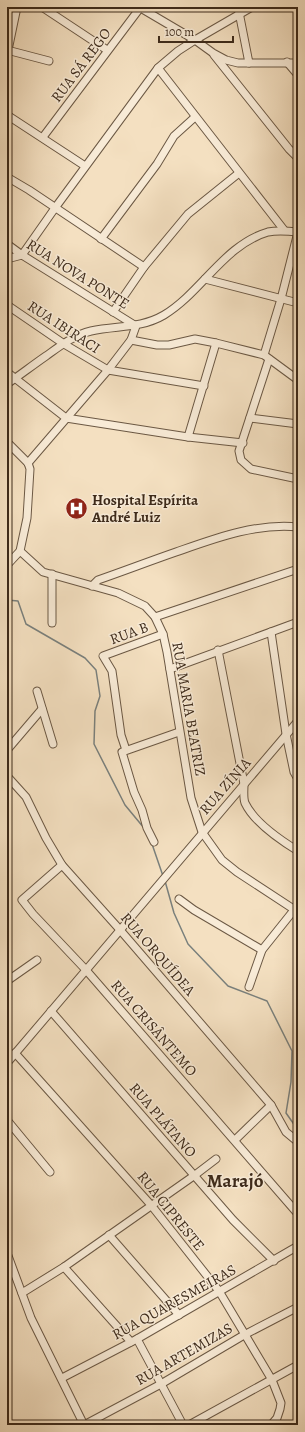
<svg xmlns="http://www.w3.org/2000/svg" width="305" height="1432" font-family="Alegreya,serif">
	<style>
		.lines { fill: none; stroke-linecap: round; stroke-linejoin: round }
		.stream { stroke: #7a807d; stroke-width: 1.5 }
		.minor-casing { stroke: #6b5844; stroke-width: 9 }
		.minor { stroke: #f8ebd7; stroke-width: 7 }
		.labels { text-anchor: middle; dominant-baseline: central; stroke-width: 3; stroke-linejoin: round; paint-order: stroke }
		.street-label { font-size: 15px; fill: #3d2a1a; stroke: #f8ebd7 }
		.poi-label { font-size: 15px; font-weight: bold; fill: #3d2a1a; stroke: #f8ebd7; text-anchor: start }
		.district-label { font-size: 19px; font-weight: bold; fill: #3d2a1a; stroke: #f8ebd7 }
	</style>
	<rect width="100%" height="100%" fill="#f4e0c1"/>
	<filter id="stains"><feTurbulence type="fractalNoise" baseFrequency=".005" numOctaves="4"/><feColorMatrix values="0 0 0 0 .2 0 0 0 0 .09 0 0 0 0 .02 0 0 0 .5 -.17"/></filter>
	<radialGradient id="worn" r=".72"><stop offset=".6" stop-color="#630" stop-opacity="0"/><stop offset="1" stop-color="#630" stop-opacity=".3"/></radialGradient>
	<g class="lines">
		<g class="stream">
			<path d="M 7,600 L 18,601 L 26,624 L 85,658 L 96,670 L 100,696 L 95,711 L 94,744 L 125,805 L 144,828"/>
			<path d="M 152,844 L 163,876"/>
			<path d="M 165,881 L 174,913 L 188,944 L 228,986 L 267,1001 L 292,1051 L 291,1082 L 286,1113 L 298,1130"/>
		</g>
		<defs>
			<g id="minor">
				<path d="M 42,7 L 107,50"/>
				<path d="M 139,7 L 195,40 L 213,53 L 226,60 L 238,63 L 298,63"/>
				<path d="M 238,7 L 249,63"/>
				<path d="M 7,50 L 49,61"/>
				<path d="M 7,55 L 17,7"/>
				<path d="M 214,55 L 289,149 L 298,158"/>
				<path d="M 287,62 L 298,75"/>
				<path d="M 158,68 L 284,230"/>
				<path d="M 7,115 L 85,166"/>
				<path d="M 43,137 L 140,8"/>
				<path d="M 7,177 L 29,190 L 144,267"/>
				<path d="M 101,239 L 157,164 L 174,136 L 195,117"/>
				<path d="M 7,244 L 22,255 L 136,326 L 131,340 L 108,370 L 28,463"/>
				<path d="M 7,259 L 22,255 L 55,208 L 158,68 L 178,51 L 195,40 L 252,7"/>
				<path d="M 205,279 L 298,303"/>
				<path d="M 7,305 L 64,344 L 108,370 L 204,386"/>
				<path d="M 113,312 L 144,267 L 188,214 L 239,173"/>
				<path d="M 131,340 L 157,345 L 169,345 L 195,339 L 216,343 L 264,355 L 298,380"/>
				<path d="M 264,355 L 281,299 L 298,232"/>
				<path d="M 269,359 L 239,451 L 241,460 L 251,469 L 298,479"/>
				<path d="M 7,372 L 66,418"/>
				<path d="M 7,384 C 20,375 33,365 46,356 C 60,346 74,335 91,331 C 117,325 140,329 164,315 C 202,292 224,245 268,232 C 278,230 288,231 298,232"/>
				<path d="M 66,418 L 188,437 L 243,443"/>
				<path d="M 250,418 L 298,424"/>
				<path d="M 188,437 L 216,343"/>
				<path d="M 7,442 L 28,463"/>
				<path d="M 20,551 L 43,572 L 118,593 L 145,606 L 155,617 L 163,634 L 167,652 L 191,798 L 202,832 L 222,860 L 237,872 L 298,912"/>
				<path d="M 7,565 L 20,551 L 27,518 L 30,469 L 28,463"/>
				<path d="M 92,586 L 98,580 C 124,571 150,561 176,552 C 216,538 255,523 298,527"/>
				<path d="M 155,617 L 298,569"/>
				<path d="M 52,623 L 52,574"/>
				<path d="M 271,632 L 286,734 L 294,772 L 298,779"/>
				<path d="M 218,650 L 244,784 C 244,790 243,798 245,803 C 254,822 280,840 298,851"/>
				<path d="M 170,669 L 298,622"/>
				<path d="M 37,691 L 53,744"/>
				<path d="M 7,750 L 42,709"/>
				<path d="M 126,750 L 121,735 L 112,671 L 103,656 L 163,634"/>
				<path d="M 7,776 L 26,797 L 46,838 L 62,865 L 121,931 L 271,1105 L 286,1132 L 298,1142"/>
				<path d="M 154,842 L 147,828 L 142,810 L 134,792 L 122,752 L 179,732"/>
				<path d="M 62,865 L 22,900 L 33,914 L 86,970 L 298,1214"/>
				<path d="M 179,899 L 194,910 L 262,950"/>
				<path d="M 7,981 L 37,960"/>
				<path d="M 249,987 L 262,950 L 298,905"/>
				<path d="M 51,1011 L 233,1220 L 274,1261"/>
				<path d="M 15,1053 L 151,1205 L 219,1291 L 272,1380 L 281,1403 L 280,1409 L 277,1418 L 271,1425"/>
				<path d="M 7,1063 L 298,721"/>
				<path d="M 7,1120 L 50,1172"/>
				<path d="M 235,1140 L 271,1105"/>
				<path d="M 109,1235 L 179,1315"/>
				<path d="M 7,1253 L 31,1318 L 84,1425"/>
				<path d="M 64,1267 L 131,1342"/>
				<path d="M 22,1293 L 64,1267 L 195,1175 L 216,1159"/>
				<path d="M 137,1339 L 183,1425"/>
				<path d="M 62,1378 L 137,1339 L 298,1246"/>
				<path d="M 84,1425 L 161,1384 L 244,1335 L 298,1307"/>
				<path d="M 189,1425 L 298,1365"/>
			</g>
		</defs>
		<use href="#minor" class="minor-casing"/>
		<use href="#minor" class="minor"/>
	</g>
	<defs>
		<symbol id="hospital-disc" viewBox="-11 -11 22 22"><circle r="9.5" fill="#8f2418" stroke="#f8ebd7"/><path d="M-5-5h3v3.5h4V-5h3V5h-3V1.5h-4V5h-3Z" fill="#fff"/></symbol>
	</defs>
	<g fill-rule="evenodd">
		<use href="#hospital-disc" x="64" y="496" width="25" height="25"/>
	</g>
	<g class="labels">
		<g class="street-label">
			<text transform="translate(81 65) rotate(-53)">RUA SÁ REGO</text>
			<text transform="translate(78 274) rotate(32)">RUA NOVA PONTE</text>
			<text transform="translate(64 327) rotate(33)">RUA IBIRACI</text>
			<text transform="translate(129 633) rotate(-20)">RUA B</text>
			<text transform="translate(189 709) rotate(80)">RUA MARIA BEATRIZ</text>
			<text transform="translate(225 786) rotate(-49)">RUA ZÍNIA</text>
			<text transform="translate(158 954) rotate(49)">RUA ORQUÍDEA</text>
			<text transform="translate(154 1028) rotate(49)">RUA CRISÂNTEMO</text>
			<text transform="translate(163 1120) rotate(49)">RUA PLÁTANO</text>
			<text transform="translate(171 1211) rotate(51)">RUA CIPRESTE</text>
			<text transform="translate(174 1302) rotate(-29)">RUA QUARESMEIRAS</text>
			<text transform="translate(184 1354) rotate(-30)">RUA ARTEMIZAS</text>
		</g>
		<g class="poi-label">
			<text x="92" y="500">Hospital Espírita<tspan x="92" dy="17">André Luiz</tspan></text>
		</g>
		<g class="district-label">
			<text x="235" y="1181">Marajó</text>
		</g>
	</g>
	<rect width="305" height="1432" fill="none" stroke="#f4e0c1" stroke-width="24"/>
	<rect x="8" y="8" width="289" height="1416" fill="none" stroke="#3d2a1a" stroke-width="2"/>
	<rect x="12" y="12" width="281" height="1408" fill="none" stroke="#3d2a1a"/>
	<path d="M159 36v6h74v-6" fill="none" stroke="#3d2a1a" stroke-width="2"/>
	<text x="165" y="36" font-size="12" fill="#3d2a1a" stroke="#f8ebd7" stroke-width="3" paint-order="stroke">100 m</text>
	<rect width="100%" height="100%" filter="url(#stains)"/>
	<rect width="100%" height="100%" fill="url(#worn)"/>
</svg>
